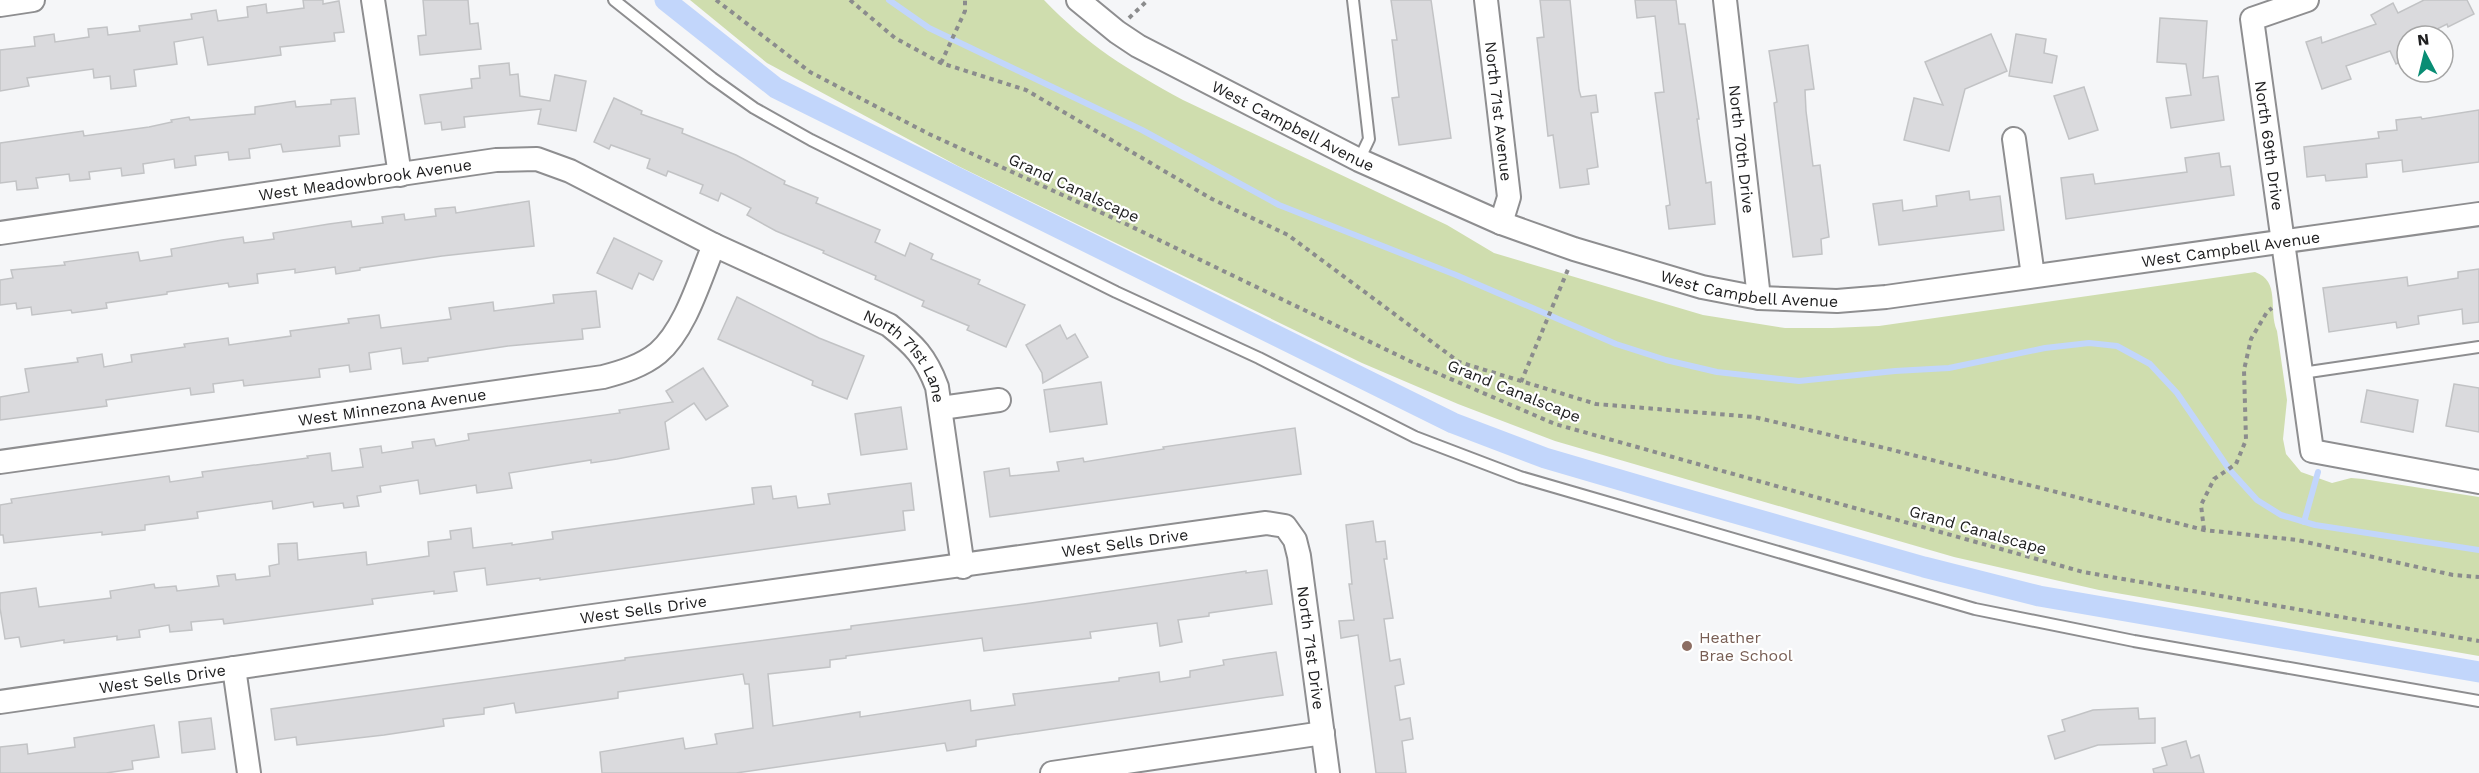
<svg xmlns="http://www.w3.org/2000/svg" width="2479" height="773" font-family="'Work Sans',sans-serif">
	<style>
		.green { fill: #cfddae }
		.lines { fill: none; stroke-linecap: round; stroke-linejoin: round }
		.stream { stroke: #c2d6fb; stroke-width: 6 }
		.canal { stroke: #c2d6fb; stroke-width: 21 }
		.building { fill: #dadadd; stroke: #c2c3c5; stroke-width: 1.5 }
		.service-casing { stroke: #8e8e90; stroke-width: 14 }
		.minor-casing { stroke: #8e8e90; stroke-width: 26 }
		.path { stroke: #8b8c8d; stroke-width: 4; stroke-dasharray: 4.5 4.5; stroke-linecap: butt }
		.service { stroke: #fff; stroke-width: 10 }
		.minor { stroke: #fff; stroke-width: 22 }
		.education-dot { fill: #8d6e63; stroke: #fff; stroke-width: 2 }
		.labels { text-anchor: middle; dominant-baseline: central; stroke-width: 4.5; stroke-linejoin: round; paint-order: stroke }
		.street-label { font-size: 16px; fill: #202021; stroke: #fff }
		.education-label { font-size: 16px; fill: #785e54; stroke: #fff; text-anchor: start }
	</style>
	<rect width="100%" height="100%" fill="#f5f6f8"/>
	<path class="green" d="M 690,0 L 1044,0 C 1087,45 1128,70 1183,100 L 1447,225 L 1494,253 L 1703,315 L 1785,328 L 1832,328 L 1879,326 L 2255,272 C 2281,281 2268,309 2277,331 L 2287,400 L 2283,439 L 2286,454 L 2301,472 L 2332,483 L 2351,478 L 2363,479 L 2479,497 L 2479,656 L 2099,590 L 1954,557 L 1555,441 L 1458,404 L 1362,363 L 958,166 L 767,63 Z"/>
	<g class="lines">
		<g class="stream">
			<path d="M 889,0 L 929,28 L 1142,130 L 1279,205 L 1456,275 L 1616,344 L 1666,360 L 1717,372 L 1799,381 L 1895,371 L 1949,368 L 2045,348 L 2089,343 L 2117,346 L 2150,364 L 2177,393 L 2229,469 L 2257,500 L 2281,515 L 2315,525 L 2479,550"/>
			<path d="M 2304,522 L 2318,472"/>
		</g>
		<path class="canal" d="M 665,0 L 776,88 L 1453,423 L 1545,458 L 1668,494 L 1924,567 L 2039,596 L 2479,672"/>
	</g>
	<g class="building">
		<path d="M 303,0 L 323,0 L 323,4 L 339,1 L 344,32 L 334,33 L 335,41 L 280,47 L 281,55 L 208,65 L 203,37 L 174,42 L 177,64 L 134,70 L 136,86 L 111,89 L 110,76 L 94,78 L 93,69 L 27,78 L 29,86 L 0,91 L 0,50 L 35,46 L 34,37 L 54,34 L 55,42 L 89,37 L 88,29 L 107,27 L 108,35 L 140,31 L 139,26 L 192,19 L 191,14 L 216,10 L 218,21 L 248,17 L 247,7 L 266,4 L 267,13 L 304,8 Z"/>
		<path d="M 423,0 L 468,0 L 470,24 L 478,23 L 481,49 L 420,55 L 418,36 L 426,35 Z"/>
		<path d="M 1391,0 L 1431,0 L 1451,138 L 1399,145 L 1392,98 L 1399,97 L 1392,40 L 1397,40 Z"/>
		<path d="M 1540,0 L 1570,0 L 1579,90 L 1581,97 L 1596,95 L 1598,112 L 1591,113 L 1598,167 L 1587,169 L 1589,184 L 1560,188 L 1553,135 L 1548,136 L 1537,38 L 1544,37 Z"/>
		<path d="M 1635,0 L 1676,0 L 1679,24 L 1685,24 L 1699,119 L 1697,119 L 1706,183 L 1711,182 L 1715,224 L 1669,229 L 1666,206 L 1670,205 L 1655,93 L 1664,92 L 1655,16 L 1637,18 Z"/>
		<path d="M 2424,0 L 2467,0 L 2474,14 L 2448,27 L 2447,24 L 2423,36 L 2407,36 L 2407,59 L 2396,64 L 2390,51 L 2346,66 L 2351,79 L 2322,89 L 2306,42 L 2321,37 L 2322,43 L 2376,24 L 2371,15 L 2393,3 L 2398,13 Z"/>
		<path d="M 2160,18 L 2207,21 L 2203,78 L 2218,76 L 2224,120 L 2171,128 L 2166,98 L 2191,95 L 2186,64 L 2157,62 Z"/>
		<path d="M 1991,34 L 2007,71 L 1965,89 L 1949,151 L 1904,140 L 1914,98 L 1943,105 L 1925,62 Z"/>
		<path d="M 2016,34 L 2046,39 L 2044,53 L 2057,56 L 2052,83 L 2009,76 Z"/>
		<path d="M 1808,45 L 1814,89 L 1805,90 L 1806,111 L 1813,166 L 1820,165 L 1829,237 L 1821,239 L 1822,254 L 1793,257 L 1774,103 L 1777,102 L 1769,51 Z"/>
		<path d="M 509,63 L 510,75 L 518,74 L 520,96 L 550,101 L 555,75 L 586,81 L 576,131 L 538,124 L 541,109 L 464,117 L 465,127 L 442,130 L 441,122 L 425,124 L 420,95 L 472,88 L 471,79 L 480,78 L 479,66 Z"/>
		<path d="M 2084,87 L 2098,130 L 2069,139 L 2054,96 Z"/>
		<path d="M 355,98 L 359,134 L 339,136 L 340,146 L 283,152 L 281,144 L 249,149 L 250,158 L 229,160 L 228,152 L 195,156 L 196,165 L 175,168 L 174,159 L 143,164 L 144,173 L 122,176 L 121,168 L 89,172 L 90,179 L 70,181 L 69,174 L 36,178 L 38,188 L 17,190 L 16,181 L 0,183 L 0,143 L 83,131 L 84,136 L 149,127 L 172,122 L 171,120 L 189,117 L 190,120 L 255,114 L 255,107 L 295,101 L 296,107 L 331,104 L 331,100 Z"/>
		<path d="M 614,98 L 642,111 L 641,114 L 683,129 L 682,133 L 736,155 L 785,181 L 784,184 L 818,198 L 816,203 L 880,230 L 875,242 L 905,256 L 910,243 L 933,254 L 931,259 L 980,280 L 978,284 L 1025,305 L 1006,347 L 967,330 L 969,326 L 922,306 L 924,301 L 875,279 L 876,276 L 823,253 L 824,251 L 776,231 L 747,215 L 751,208 L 721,193 L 718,201 L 700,193 L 703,185 L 668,171 L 666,176 L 647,168 L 650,159 L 611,145 L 609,149 L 594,142 Z"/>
		<path d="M 2479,110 L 2479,162 L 2403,172 L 2402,160 L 2366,164 L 2367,177 L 2326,181 L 2325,175 L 2307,177 L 2304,147 L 2379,138 L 2378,132 L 2397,130 L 2396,120 L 2421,117 L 2422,119 Z"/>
		<path d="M 2219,153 L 2221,167 L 2230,166 L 2234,195 L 2066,219 L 2061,178 L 2093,174 L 2095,184 L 2187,172 L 2185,158 Z"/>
		<path d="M 1969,191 L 1970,200 L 2000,196 L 2004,230 L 1879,245 L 1873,204 L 1902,200 L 1903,211 L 1937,206 L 1936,196 Z"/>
		<path d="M 529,201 L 534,246 L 442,256 L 360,268 L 360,270 L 336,274 L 335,267 L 295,273 L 295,269 L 257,274 L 258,283 L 229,287 L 228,283 L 167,292 L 167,294 L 106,303 L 107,308 L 72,313 L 71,310 L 32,315 L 31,307 L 17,309 L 16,303 L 0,305 L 0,280 L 13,278 L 11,270 L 65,265 L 64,262 L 138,252 L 140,261 L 172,256 L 171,249 L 222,240 L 243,237 L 244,243 L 274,239 L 273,233 L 329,224 L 351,221 L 352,227 L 383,223 L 382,217 L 404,214 L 405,220 L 436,216 L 435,209 L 455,207 L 456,213 Z"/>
		<path d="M 614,238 L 662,261 L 653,280 L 639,273 L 632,289 L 597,273 Z"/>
		<path d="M 2479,269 L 2479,322 L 2463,324 L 2462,309 L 2418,316 L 2419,324 L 2397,328 L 2396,322 L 2329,332 L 2323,288 L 2407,277 L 2408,286 L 2458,278 L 2458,272 Z"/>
		<path d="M 596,291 L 600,327 L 582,329 L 583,339 L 508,346 L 428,358 L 428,361 L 403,364 L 401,348 L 369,353 L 371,369 L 350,372 L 349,365 L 319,369 L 320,377 L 244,386 L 243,380 L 213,384 L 214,392 L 191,395 L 190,388 L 106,400 L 107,406 L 0,420 L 0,397 L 29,392 L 25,369 L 78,362 L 77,358 L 102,354 L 104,367 L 132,362 L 131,355 L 185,347 L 184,344 L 228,338 L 229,345 L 291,336 L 290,331 L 349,323 L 348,319 L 379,315 L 381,328 L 451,319 L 449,308 L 493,302 L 494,311 L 554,303 L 553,295 Z"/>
		<path d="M 737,297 L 819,338 L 864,356 L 847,399 L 812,385 L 813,381 L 718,339 Z"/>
		<path d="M 1060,325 L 1067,339 L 1075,334 L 1088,357 L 1043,383 L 1042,373 L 1026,345 Z"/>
		<path d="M 703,368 L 728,406 L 706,420 L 694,403 L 665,422 L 669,449 L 617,459 L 591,463 L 591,460 L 509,473 L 512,488 L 477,493 L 476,485 L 420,494 L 418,480 L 380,486 L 381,492 L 357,496 L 359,506 L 344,508 L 343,503 L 314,507 L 313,502 L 273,509 L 272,501 L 197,512 L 198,518 L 145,525 L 145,530 L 102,535 L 102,532 L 4,543 L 3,535 L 0,535 L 0,505 L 12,503 L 11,499 L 169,476 L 170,482 L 203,477 L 202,472 L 308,458 L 307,456 L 330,453 L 332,471 L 363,467 L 360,449 L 381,446 L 382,453 L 413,448 L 412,442 L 434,439 L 436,446 L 469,440 L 468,434 L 620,413 L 619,410 L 673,402 L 666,391 Z"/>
		<path d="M 1101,382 L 1107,424 L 1050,432 L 1044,390 Z"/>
		<path d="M 2454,384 L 2479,388 L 2479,432 L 2446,426 Z"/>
		<path d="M 2367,390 L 2418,400 L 2413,432 L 2361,422 Z"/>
		<path d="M 901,407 L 907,449 L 861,455 L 855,414 Z"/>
		<path d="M 1295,428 L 1301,474 L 990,517 L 984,472 L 1009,468 L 1010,476 L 1059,471 L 1057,462 L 1083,458 L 1084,462 L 1164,449 L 1163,447 Z"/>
		<path d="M 911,483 L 914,510 L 903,511 L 905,530 L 540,580 L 540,578 L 487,585 L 485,568 L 454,572 L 457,591 L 434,594 L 434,591 L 372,599 L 373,604 L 224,624 L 223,619 L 191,622 L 192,630 L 170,632 L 169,625 L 139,630 L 140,637 L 117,640 L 117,636 L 64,643 L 64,640 L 21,647 L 19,637 L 5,639 L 0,608 L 0,593 L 36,588 L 39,607 L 111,598 L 110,591 L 154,584 L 155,588 L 176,586 L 177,591 L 219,586 L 217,576 L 235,574 L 236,580 L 270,576 L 269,566 L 279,564 L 278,544 L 297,543 L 298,560 L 366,552 L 367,565 L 429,556 L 428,542 L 451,539 L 450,531 L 471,528 L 473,548 L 512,543 L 512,545 L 553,539 L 552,532 L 754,504 L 752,488 L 771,486 L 773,499 L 796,496 L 798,508 L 830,504 L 828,494 Z"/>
		<path d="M 1373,521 L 1376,542 L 1385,541 L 1387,559 L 1384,559 L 1393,618 L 1384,619 L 1390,661 L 1400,659 L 1404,684 L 1395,686 L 1400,720 L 1410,718 L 1413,739 L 1402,741 L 1406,773 L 1376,773 L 1358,635 L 1341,638 L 1339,621 L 1354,620 L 1349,584 L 1352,584 L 1346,525 Z"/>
		<path d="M 1267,570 L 1272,604 L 1209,613 L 1209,616 L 1178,620 L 1182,642 L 1160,646 L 1157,623 L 1090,632 L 1091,638 L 984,651 L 982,638 L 846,656 L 846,658 L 830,660 L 830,667 L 768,674 L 773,726 L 860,712 L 860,717 L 970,700 L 971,711 L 1015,705 L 1013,694 L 1119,681 L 1119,678 L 1159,672 L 1160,682 L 1190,677 L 1190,671 L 1224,665 L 1223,660 L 1276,652 L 1283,695 L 976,740 L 976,746 L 947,751 L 945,743 L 736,773 L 602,773 L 600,752 L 683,738 L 685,749 L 717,744 L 715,734 L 753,728 L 749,684 L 745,684 L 743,674 L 618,692 L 618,698 L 516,713 L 514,703 L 484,708 L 484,714 L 443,719 L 444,726 L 384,735 L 297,745 L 296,737 L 275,740 L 271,709 L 625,660 L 625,658 L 851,629 L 851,626 L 1031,603 L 1246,571 L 1246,573 Z"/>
		<path d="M 2138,708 L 2139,719 L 2155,718 L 2155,743 L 2098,745 L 2055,759 L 2048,736 L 2065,731 L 2062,720 L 2093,710 Z"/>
		<path d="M 211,718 L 215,749 L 182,753 L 179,722 Z"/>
		<path d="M 154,725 L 159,757 L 132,761 L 133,769 L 106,773 L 0,773 L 0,747 L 27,744 L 28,754 L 75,747 L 74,738 Z"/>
		<path d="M 2186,741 L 2191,758 L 2199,755 L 2204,773 L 2154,773 L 2153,769 L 2167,765 L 2162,748 Z"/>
	</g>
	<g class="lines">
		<defs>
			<g id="service">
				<path d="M 614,0 L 712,78 L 754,108 L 811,140 L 1116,292 L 1259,358 L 1415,437 L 1520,477 L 1975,609 L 2134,641 L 2479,701"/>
				<path d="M 1353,0 L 1369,139 L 1359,160"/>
				<path d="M 2302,373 L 2479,347"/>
			</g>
			<g id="minor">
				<path d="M 373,0 L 400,175"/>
				<path id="s1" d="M 1078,0 L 1117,32 L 1138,46 L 1359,160 L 1501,223 L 1574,249 L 1702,287 L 1759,298 L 1837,301 L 1886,297 L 2479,214"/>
				<path id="s2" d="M 1486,0 L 1509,197 L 1501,223"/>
				<path id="s3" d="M 1725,0 L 1759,298"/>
				<path id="s4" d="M 2307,0 L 2252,19 L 2312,451 L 2479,482"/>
				<path d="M 0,5 L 33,0"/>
				<path d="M 2014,139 L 2033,276"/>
				<path id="s5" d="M 0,233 L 496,160 L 537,159 L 570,171 L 714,245 L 889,325 C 914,345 926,357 937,387 L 963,567"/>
				<path d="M 941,408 L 999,400"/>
				<path id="s6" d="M 0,462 L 603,377 C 622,372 642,366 658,353 C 686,329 700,278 714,245"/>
				<path d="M 234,668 L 249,773"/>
				<path id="s7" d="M 0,702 L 578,618 L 1266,523 L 1285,526 L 1295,540 L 1299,556 L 1328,773"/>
				<path d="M 1052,773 L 1323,733"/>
			</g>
		</defs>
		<use href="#service" class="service-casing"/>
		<use href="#minor" class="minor-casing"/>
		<g class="path">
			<path d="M 716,0 L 810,72 L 929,134 L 1126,224 L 1416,364 L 1555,424 L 2083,572 L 2479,641"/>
			<path d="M 850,0 L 895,38 L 941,63 L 1026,90 L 1212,199 L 1288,235 L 1459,362 L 1596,404 L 1754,417 L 1889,449 L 2204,530 L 2297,540 L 2453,575 L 2479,577"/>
			<path d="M 1129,18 L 1148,0"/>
			<path d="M 941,63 L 965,11 L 965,0"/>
			<path d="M 1521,382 L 1569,267"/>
			<path d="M 2204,530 L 2201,505 L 2214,479 L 2236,464 L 2246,440 L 2244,370 L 2251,339 L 2267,312 L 2272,308"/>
		</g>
		<use href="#service" class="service"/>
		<use href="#minor" class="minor"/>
	</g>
	<circle class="education-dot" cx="1687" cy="646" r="6"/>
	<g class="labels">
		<g class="street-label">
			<text stroke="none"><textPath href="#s2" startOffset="112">North 71st Avenue</textPath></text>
			<text stroke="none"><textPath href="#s1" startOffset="250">West Campbell Avenue</textPath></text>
			<text stroke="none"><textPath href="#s4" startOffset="186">North 69th Drive</textPath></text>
			<text stroke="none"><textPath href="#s3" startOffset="150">North 70th Drive</textPath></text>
			<text stroke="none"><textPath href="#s5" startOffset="369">West Meadowbrook Avenue</textPath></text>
			<text transform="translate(1074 188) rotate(25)">Grand Canalscape</text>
			<text stroke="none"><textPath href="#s1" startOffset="1224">West Campbell Avenue</textPath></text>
			<text stroke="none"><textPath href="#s1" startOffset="738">West Campbell Avenue</textPath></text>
			<text stroke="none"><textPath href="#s5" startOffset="966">North 71st Lane</textPath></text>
			<text transform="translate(1514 391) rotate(22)">Grand Canalscape</text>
			<text stroke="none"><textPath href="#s6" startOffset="396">West Minnezona Avenue</textPath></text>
			<text transform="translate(1978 530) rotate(16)">Grand Canalscape</text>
			<text stroke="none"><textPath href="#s7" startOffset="1136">West Sells Drive</textPath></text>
			<text stroke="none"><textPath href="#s7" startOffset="650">West Sells Drive</textPath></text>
			<text stroke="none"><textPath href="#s7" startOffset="1424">North 71st Drive</textPath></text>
			<text stroke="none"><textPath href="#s7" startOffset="164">West Sells Drive</textPath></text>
		</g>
		<g class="education-label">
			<text x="1699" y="637">Heather<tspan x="1699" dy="18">Brae School</tspan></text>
		</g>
	</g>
	<g transform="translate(2425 54) rotate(353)"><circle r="28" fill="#ffffff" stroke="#a6a6a6" stroke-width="1.5"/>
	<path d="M0-4.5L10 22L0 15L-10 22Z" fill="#098d74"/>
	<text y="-9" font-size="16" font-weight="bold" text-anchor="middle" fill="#202021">N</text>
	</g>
</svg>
